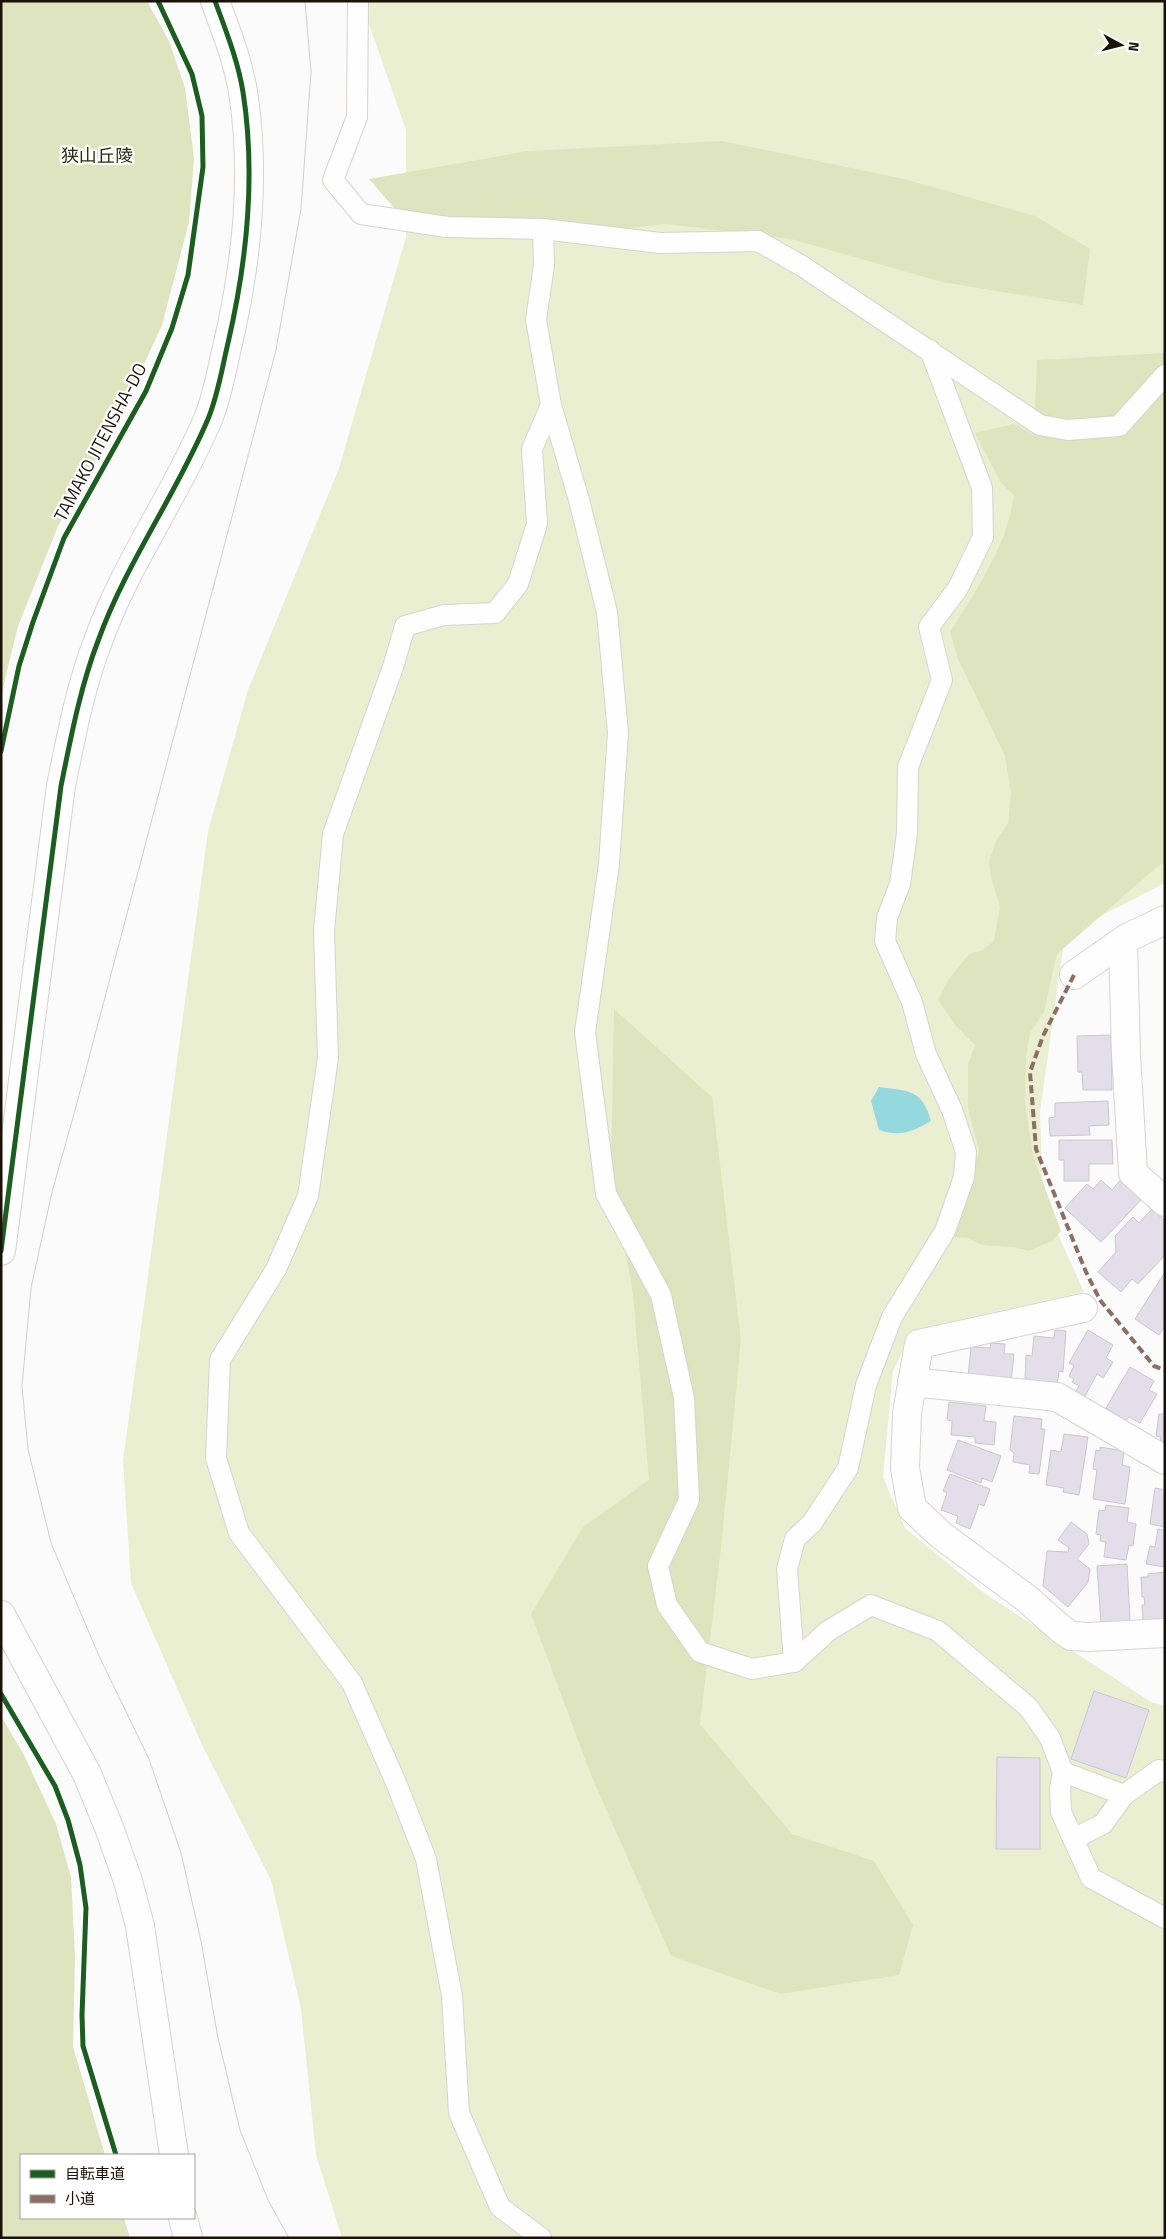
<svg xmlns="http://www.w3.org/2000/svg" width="1166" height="2239" font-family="'Titillium Web','Noto Sans JP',sans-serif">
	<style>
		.green { fill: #eaefd2 }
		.forest { fill: #dee4be }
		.water { fill: #95d9df }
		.building { fill: #e4deea; stroke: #cac7cd }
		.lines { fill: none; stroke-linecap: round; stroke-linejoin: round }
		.service-casing { stroke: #d8d3ce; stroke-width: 22 }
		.minor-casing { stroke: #d8d3ce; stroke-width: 30 }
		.tertiary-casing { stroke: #d8d3ce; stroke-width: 30 }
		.service { stroke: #fefefe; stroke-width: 20 }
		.minor { stroke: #fefefe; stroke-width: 28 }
		.tertiary { stroke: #fefefe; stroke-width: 28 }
		.tram { stroke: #d0d0d0; stroke-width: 1 }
		.quiet { stroke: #8d6e63; stroke-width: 4; stroke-dasharray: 8 4; stroke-linecap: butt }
		.cycleway-casing { stroke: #fff; stroke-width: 8 }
		.cycleway { stroke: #1b5e20; stroke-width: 5 }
		.labels { text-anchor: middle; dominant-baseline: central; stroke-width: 4.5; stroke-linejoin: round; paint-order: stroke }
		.park-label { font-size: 18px; fill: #292d0f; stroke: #fff }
		.street-label { font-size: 18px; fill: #1a1107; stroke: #fff }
	</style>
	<rect width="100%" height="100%" fill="#fbfbfb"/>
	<path class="green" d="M 361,1 L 1165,1 L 1165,883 L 1065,934 L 1040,1112 L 1043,1201 L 1084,1292 L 913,1330 L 893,1371 L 883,1477 L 905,1528 L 984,1593 L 1151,1702 L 1165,1706 L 1165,2238 L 342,2238 L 316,2155 L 301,2009 L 271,1880 L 202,1745 L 131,1583 L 123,1461 L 208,831 L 248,690 L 339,468 L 406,237 L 406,130 Z"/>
	<g class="forest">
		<path d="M 1,1 L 147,1 L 169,41 L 185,88 L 194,158 L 189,222 L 162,325 L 122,412 L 58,526 L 18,626 L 1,696 Z"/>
		<path d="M 722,141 L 904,179 L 1035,216 L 1090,249 L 1083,305 L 942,282 L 791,239 L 666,224 L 527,239 L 402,217 L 369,179 L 528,151 Z"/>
		<path d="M 1165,353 L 1165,863 L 1157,867 L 1057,954 L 1044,1012 L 1030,1033 L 1026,1057 L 1025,1103 L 1033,1156 L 1061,1231 L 1052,1241 L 1029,1251 L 1014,1247 L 982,1245 L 968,1238 L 954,1237 L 943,1219 L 969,1182 L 979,1151 L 968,1108 L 968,1064 L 975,1045 L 956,1026 L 938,1000 L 948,980 L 969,954 L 983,950 L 994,941 L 1000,907 L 991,877 L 989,861 L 996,841 L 1008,823 L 1011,793 L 1005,756 L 958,659 L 950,632 C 977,589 1007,546 1014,495 L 1001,483 L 975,433 L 1014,424 L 1034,435 L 1037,360 Z"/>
		<path d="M 614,1009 L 712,1097 L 741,1340 L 722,1539 L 700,1724 L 792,1834 L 874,1861 L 913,1925 L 899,1975 L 781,1994 L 671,1956 L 591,1775 L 531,1614 L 583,1527 L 649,1480 L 633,1294 L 611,1172 Z"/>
		<path d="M 1,1716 L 24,1755 L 56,1824 L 71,1877 L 75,1957 L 73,2047 L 105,2155 L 21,2155 L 21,2218 L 124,2218 L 130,2238 L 1,2238 Z"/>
	</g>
	<path class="water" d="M 879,1087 C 909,1091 922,1089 931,1121 C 912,1132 900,1137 879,1130 L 871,1101 Z"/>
	<g class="building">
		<path d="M 1111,1035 L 1112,1090 L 1083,1090 L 1082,1072 L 1078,1072 L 1077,1036 Z"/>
		<path d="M 1108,1101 L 1109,1125 L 1089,1126 L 1090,1135 L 1050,1136 L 1049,1118 L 1055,1117 L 1055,1103 Z"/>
		<path d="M 1059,1140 L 1112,1140 L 1113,1164 L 1089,1164 L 1089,1181 L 1064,1181 L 1064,1160 L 1059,1160 Z"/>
		<path d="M 1121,1179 L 1142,1199 L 1101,1242 L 1065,1208 L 1087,1184 L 1093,1189 L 1101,1180 L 1112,1190 Z"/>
		<path d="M 1152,1209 L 1165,1221 L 1165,1255 L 1138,1284 L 1132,1279 L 1121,1292 L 1098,1272 L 1116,1252 L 1115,1236 L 1133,1217 L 1139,1223 Z"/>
		<path d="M 1165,1272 L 1165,1326 L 1159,1335 L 1135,1319 Z"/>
		<path d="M 1055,1330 L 1066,1331 L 1063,1372 L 1059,1371 L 1057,1386 L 1029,1384 L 1029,1379 L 1025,1379 L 1026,1355 L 1032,1356 L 1034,1336 L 1054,1338 Z"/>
		<path d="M 1088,1330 L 1113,1345 L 1106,1358 L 1113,1362 L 1103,1378 L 1097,1374 L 1084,1398 L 1075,1393 L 1079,1386 L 1072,1382 L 1074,1379 L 1069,1376 L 1074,1366 L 1069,1363 Z"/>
		<path d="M 991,1343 L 1005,1344 L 1004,1354 L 1014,1354 L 1011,1383 L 968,1378 L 971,1347 L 990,1348 Z"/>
		<path d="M 1130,1367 L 1154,1381 L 1149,1390 L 1157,1394 L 1140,1423 L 1129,1417 L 1126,1421 L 1106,1408 Z"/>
		<path d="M 949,1402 L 986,1406 L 984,1421 L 996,1422 L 994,1445 L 975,1443 L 975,1437 L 951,1435 L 952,1421 L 947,1420 Z"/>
		<path d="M 1165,1409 L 1165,1442 L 1160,1441 L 1161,1437 L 1156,1436 L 1159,1414 L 1164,1414 Z"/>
		<path d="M 1014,1416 L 1042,1419 L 1041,1429 L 1045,1429 L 1039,1474 L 1029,1473 L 1030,1465 L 1013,1462 L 1014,1453 L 1010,1450 Z"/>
		<path d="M 1064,1434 L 1088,1437 L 1079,1495 L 1063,1492 L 1064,1488 L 1046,1485 L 1051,1450 L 1061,1452 Z"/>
		<path d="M 958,1440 L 1001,1456 L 992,1482 L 982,1478 L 981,1483 L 947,1470 Z"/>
		<path d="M 1100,1447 L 1124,1451 L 1122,1465 L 1130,1467 L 1125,1504 L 1093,1499 L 1097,1470 L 1093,1469 L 1096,1450 L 1100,1451 Z"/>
		<path d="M 950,1474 L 990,1489 L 984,1506 L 979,1504 L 970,1529 L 956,1523 L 958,1516 L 941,1510 L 947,1493 L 943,1491 Z"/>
		<path d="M 1155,1488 L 1165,1490 L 1165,1527 L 1150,1524 Z"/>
		<path d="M 1106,1505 L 1129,1508 L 1127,1522 L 1136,1524 L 1133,1546 L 1129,1545 L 1126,1560 L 1104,1557 L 1106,1542 L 1100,1541 L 1101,1535 L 1096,1534 L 1099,1510 L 1105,1511 Z"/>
		<path d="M 1071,1522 L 1087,1534 L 1089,1544 L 1077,1559 L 1090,1569 L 1088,1582 L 1068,1607 L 1043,1586 L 1047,1551 L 1068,1552 L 1069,1548 L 1058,1540 Z"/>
		<path d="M 1158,1529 L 1165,1530 L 1165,1567 L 1146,1564 L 1150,1546 L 1155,1547 Z"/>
		<path d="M 1127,1564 L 1130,1622 L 1101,1624 L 1097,1566 Z"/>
		<path d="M 1165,1572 L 1165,1620 L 1143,1621 L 1142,1605 L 1145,1605 L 1144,1597 L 1142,1597 L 1141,1577 L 1148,1577 L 1148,1574 Z"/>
		<path d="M 1094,1691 L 1149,1710 L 1126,1778 L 1071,1759 Z"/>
		<path d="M 997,1757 L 1040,1758 L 1040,1849 L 996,1849 Z"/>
	</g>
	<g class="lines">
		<defs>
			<g id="service">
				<path d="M 358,1 L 357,117 L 333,180 L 361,214 L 447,227 L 543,229 L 660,243 L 758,241 L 802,266 L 1040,425 L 1068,430 L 1119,426 L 1165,375"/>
				<path d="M 543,229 L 544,265 L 536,320 L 551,405 L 579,500 L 607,612 L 618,733 L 609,864 L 585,1032 L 606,1194 L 661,1295 L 684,1398 L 689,1500 L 658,1566 L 667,1605 L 700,1652 L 752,1669 L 794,1662 L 828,1631 L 871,1605 L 938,1631 L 1028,1707 L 1050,1738 L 1063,1772 L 1124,1795 L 1159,1770 L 1165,1772"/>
				<path d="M 794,1662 L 787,1569 L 795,1539 L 812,1523 L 848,1468 L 866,1385 L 892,1317 L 945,1231 L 964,1177 L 966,1152 L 952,1110 L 926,1054 L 912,1002 L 885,941 L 887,918 L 900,884 L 907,833 L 908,767 L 942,680 L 929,627 L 958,588 L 983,537 L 982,488 L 930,350"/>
				<path d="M 1063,1772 L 1060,1789 L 1061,1812 L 1091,1878 L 1165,1918"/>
				<path d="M 1073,1839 L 1103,1824 L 1124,1795"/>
				<path d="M 541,2238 L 500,2207 L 459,2113 L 452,1996 L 426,1859 L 397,1785 L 352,1683 L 239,1533 L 216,1458 L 220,1360 L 276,1269 L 308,1196 L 328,1058 L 324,931 L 333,834 L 393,667 L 405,626 L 444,615 L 495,613 L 518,584 L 537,524 L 532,449 L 551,405"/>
			</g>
			<g id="minor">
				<path d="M 1165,920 L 1127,938 L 1123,942 L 1126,1054 L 1133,1173 L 1165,1202"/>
				<path d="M 1074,975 L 1127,938"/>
				<path d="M 1083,1308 L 919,1344 L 907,1413 L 905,1468 L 912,1508 L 942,1536 L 1026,1598 L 1061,1629 L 1071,1636 L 1089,1637 L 1165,1633"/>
				<path d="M 912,1382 L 1057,1397 L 1165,1460"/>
			</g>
			<g id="tertiary">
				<path d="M 1,1251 L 61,786 C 71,737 80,688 98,641 C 126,563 176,495 208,419 C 218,395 222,368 228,343 C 247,261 256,175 243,92 C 238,61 226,31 215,1"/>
				<path d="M 1,1615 L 87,1774 L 110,1830 L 128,1881 L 140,1926 L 174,2155"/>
				<path d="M 183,2218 L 188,2238"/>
			</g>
		</defs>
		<use href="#service" class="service-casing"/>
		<use href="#minor" class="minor-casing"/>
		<use href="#tertiary" class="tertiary-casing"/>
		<use href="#service" class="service"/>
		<use href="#minor" class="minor"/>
		<use href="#tertiary" class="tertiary"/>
		<path class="tram" d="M 289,2238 L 268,2200 L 240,2130 L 218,2038 L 201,1941 L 181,1853 L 149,1759 L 99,1656 L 51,1543 L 28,1449 L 22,1386 L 31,1288 L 52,1192 L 77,1103 L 276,350 L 301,209 L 311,72 L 305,1"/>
		<path class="quiet" d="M 1074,975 L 1043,1036 L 1030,1072 L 1036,1149 L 1086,1272 L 1100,1300 L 1154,1366 L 1165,1370"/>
		<defs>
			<g id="cycleway">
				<path d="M 1,751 L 19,666 L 33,622 L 64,538 L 146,391 L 172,328 L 188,275 L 203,167 L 202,116 L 192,74 L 158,1"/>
				<path d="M 1,1251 L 61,786 C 71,737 80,688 98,641 C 126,563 176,495 208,419 C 218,395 222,368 228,343 C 247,261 256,175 243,92 C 238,61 226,31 215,1"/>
				<path d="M 1,1694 L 55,1786 L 68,1820 L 80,1865 L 86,1908 L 82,2015 L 83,2046 L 116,2155"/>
			</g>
		</defs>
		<use href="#cycleway" class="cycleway-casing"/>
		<use href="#cycleway" class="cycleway"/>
	</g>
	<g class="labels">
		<g class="park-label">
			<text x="97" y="155">狭山丘陵</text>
		</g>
		<g class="street-label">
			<text transform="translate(100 442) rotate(-62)">TAMAKO JITENSHA-DO</text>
		</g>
	</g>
	<rect width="1166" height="2239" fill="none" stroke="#1a1107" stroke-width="5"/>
	<rect x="20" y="2154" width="175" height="65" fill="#ffffff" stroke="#a3a09c"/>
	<rect x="30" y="2170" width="25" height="8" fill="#1b5e20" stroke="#a3a09c"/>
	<text x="65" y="2179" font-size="15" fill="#1a1107">自転車道</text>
	<rect x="30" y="2195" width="25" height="8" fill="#8d6e63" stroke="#a3a09c"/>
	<text x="65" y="2204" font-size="15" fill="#1a1107">小道</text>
	<g transform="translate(1121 45) rotate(97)" stroke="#ffffff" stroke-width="4" paint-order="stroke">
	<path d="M0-4L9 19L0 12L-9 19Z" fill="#1a1107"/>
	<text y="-8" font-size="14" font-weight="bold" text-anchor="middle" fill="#1a1107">N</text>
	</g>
</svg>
